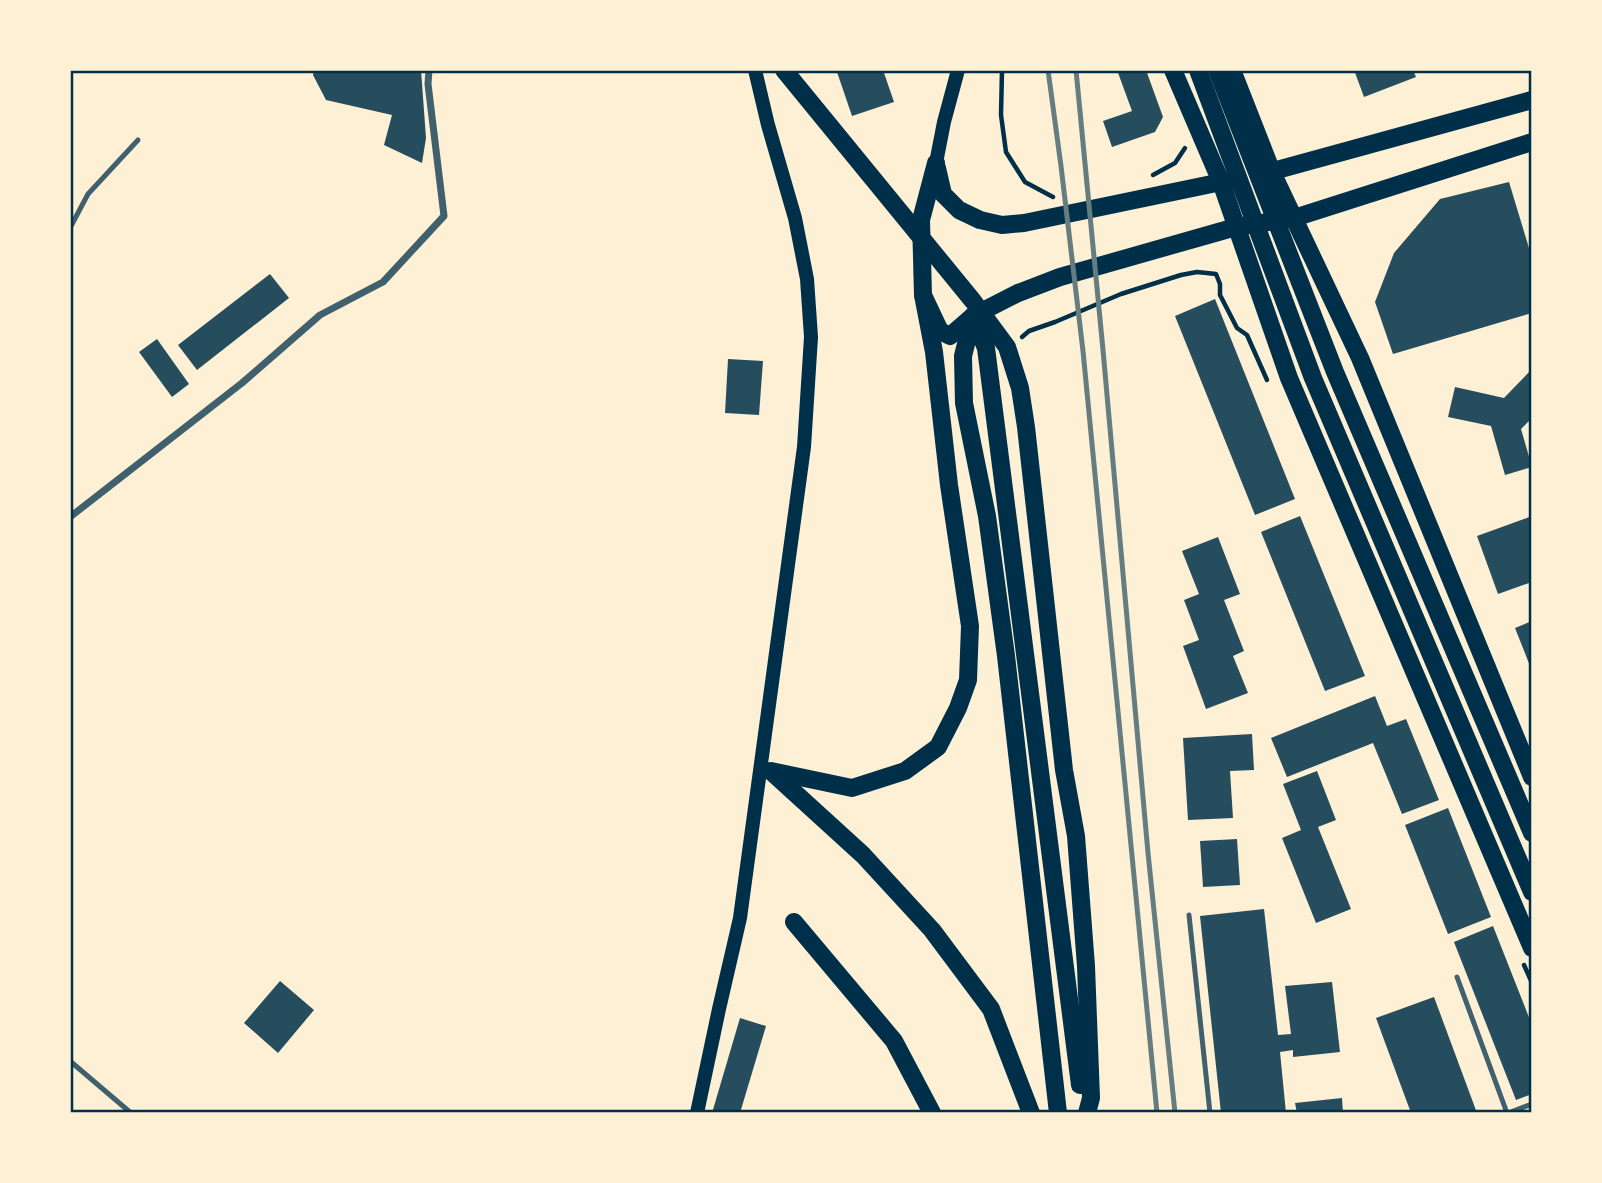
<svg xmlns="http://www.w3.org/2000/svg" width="1602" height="1183" font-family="Quicksand,sans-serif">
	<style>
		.building { fill: #264d5e }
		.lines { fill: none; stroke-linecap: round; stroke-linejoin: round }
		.path { stroke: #003049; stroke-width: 4.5 }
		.service { stroke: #3f606c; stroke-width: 5 }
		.minor { stroke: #3f606c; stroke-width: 7 }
		.secondary { stroke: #003049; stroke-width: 14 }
		.primary { stroke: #003049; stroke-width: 18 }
		.trunk { stroke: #003049; stroke-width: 18 }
		.rail { stroke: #657d81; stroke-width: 5 }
		.neatline { fill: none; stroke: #003049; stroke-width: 2.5 }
	</style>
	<rect width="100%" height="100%" fill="#fdf0d5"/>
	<g class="building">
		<path d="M 314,70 L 421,70 L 426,138 L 422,163 L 384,145 L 392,115 L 326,100 L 313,75 Z"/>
		<path d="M 844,70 L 883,70 L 894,102 L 852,116 L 837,72 Z"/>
		<path d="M 1117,70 L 1146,70 L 1163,117 L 1155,132 L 1112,147 L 1103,121 L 1132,111 Z"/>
		<path d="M 1354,70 L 1413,70 L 1416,77 L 1364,97 Z"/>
		<path d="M 1509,182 L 1532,258 L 1532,313 L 1393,354 L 1375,302 L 1394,253 L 1440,199 Z"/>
		<path d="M 270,274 L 289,298 L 197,370 L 178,345 Z"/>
		<path d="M 1215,299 L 1295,499 L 1255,515 L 1175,316 Z"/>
		<path d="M 157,339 L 189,384 L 172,397 L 139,352 Z"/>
		<path d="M 728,359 L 763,361 L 759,415 L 725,413 Z"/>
		<path d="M 1532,369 L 1532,418 L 1521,429 L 1532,467 L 1505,475 L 1491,426 L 1448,417 L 1455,387 L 1504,398 Z"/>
		<path d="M 1300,516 L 1365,676 L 1325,691 L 1261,532 Z"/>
		<path d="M 1532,516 L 1532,582 L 1498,594 L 1477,536 Z"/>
		<path d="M 1218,537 L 1240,594 L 1224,600 L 1244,651 L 1233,656 L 1248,693 L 1206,709 L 1183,646 L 1199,640 L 1184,600 L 1199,594 L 1182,551 Z"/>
		<path d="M 1532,621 L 1532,671 L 1515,628 Z"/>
		<path d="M 1375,696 L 1387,726 L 1406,719 L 1439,800 L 1402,814 L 1373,743 L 1287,777 L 1271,738 Z"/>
		<path d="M 1252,734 L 1254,770 L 1230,771 L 1233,818 L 1188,820 L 1183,738 Z"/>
		<path d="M 1317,771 L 1336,820 L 1318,827 L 1351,909 L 1316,923 L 1282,838 L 1301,830 L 1283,784 Z"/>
		<path d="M 1448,808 L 1491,917 L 1448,934 L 1405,825 Z"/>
		<path d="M 1237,839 L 1240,885 L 1203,887 L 1200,841 Z"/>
		<path d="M 1264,909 L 1278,1035 L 1291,1034 L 1285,986 L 1332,982 L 1340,1052 L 1293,1057 L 1293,1050 L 1280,1052 L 1286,1113 L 1221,1113 L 1200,916 Z"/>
		<path d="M 1493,926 L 1532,1025 L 1532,1094 L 1516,1100 L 1454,942 Z"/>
		<path d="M 280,981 L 314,1010 L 278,1053 L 244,1023 Z"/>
		<path d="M 1434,997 L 1477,1113 L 1411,1113 L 1376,1018 Z"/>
		<path d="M 740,1018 L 766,1026 L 740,1113 L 712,1113 Z"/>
		<path d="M 1342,1098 L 1343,1113 L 1297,1113 L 1295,1103 Z"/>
	</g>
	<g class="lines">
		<g class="path">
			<path d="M 1002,70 L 1001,115 L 1006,152 L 1025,182 L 1053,197"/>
			<path d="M 1153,175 L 1175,163 L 1185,148"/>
			<path d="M 1022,337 L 1029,331 L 1055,322 L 1121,294 L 1181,275 L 1197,272 L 1216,274 L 1220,284 L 1220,295 L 1237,328 L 1247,335 L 1267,380"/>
			<path d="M 1524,965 L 1532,983"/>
		</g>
		<g class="service">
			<path d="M 70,228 L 88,194 L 138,140"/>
			<path d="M 1189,915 L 1210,1113"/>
			<path d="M 1457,977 L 1507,1113"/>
			<path d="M 70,1061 L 131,1113"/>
			<path d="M 1508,1113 L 1532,1104"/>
		</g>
		<path class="minor" d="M 70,517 L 242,383 L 320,315 L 383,282 L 444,216 L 428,84 L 429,70"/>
		<g class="secondary">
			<path d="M 936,163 L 944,122 L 958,70"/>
			<path d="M 697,1113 L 719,1009 L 740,918 L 804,447 L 811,337 L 807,279 L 795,218 L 768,125 L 755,70"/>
		</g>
		<g class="primary">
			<path d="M 784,70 L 973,301 L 1007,347 L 1020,388 L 1026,427 L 1064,770 L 1076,836 L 1086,966 L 1091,1098 L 1087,1113"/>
			<path d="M 1173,70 L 1221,182 L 1289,378 L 1532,948"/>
			<path d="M 1198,70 L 1313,378 L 1532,892"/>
			<path d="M 1217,70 L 1335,372 L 1532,833"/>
			<path d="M 1232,70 L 1272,172 L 1360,358 L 1532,777"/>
			<path d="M 936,163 L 921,220 L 923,295 L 940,331 L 950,336 L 973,316 L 1018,293 L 1060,277 L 1236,227 L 1294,218 L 1532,142"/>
			<path d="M 937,168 L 943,194 L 959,210 L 980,220 L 1002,225 L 1024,223 L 1231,180"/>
			<path d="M 1262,174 L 1532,100"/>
			<path d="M 973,316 L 986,348 L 1080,1085"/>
		</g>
		<g class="trunk">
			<path d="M 973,316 L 963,356 L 964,403 L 987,516 L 1006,656 L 1058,1113"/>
			<path d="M 771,771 L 852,788 L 905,771 L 938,747 L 958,708 L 968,680 L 970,626 L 949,485 L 934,352 L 923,295"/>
			<path d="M 773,773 L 863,855 L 932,930 L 991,1009 L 1031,1113"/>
			<path d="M 794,922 L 894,1041 L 932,1113"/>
		</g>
		<g class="rail">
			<path d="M 1048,70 L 1061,166 L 1083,351 L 1157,1113"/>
			<path d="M 1076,70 L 1103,350 L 1148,853 L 1175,1113"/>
		</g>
	</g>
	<rect width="1602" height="1183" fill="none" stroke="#fdf0d5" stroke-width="144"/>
	<rect x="72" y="72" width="1458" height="1039" class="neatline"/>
</svg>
